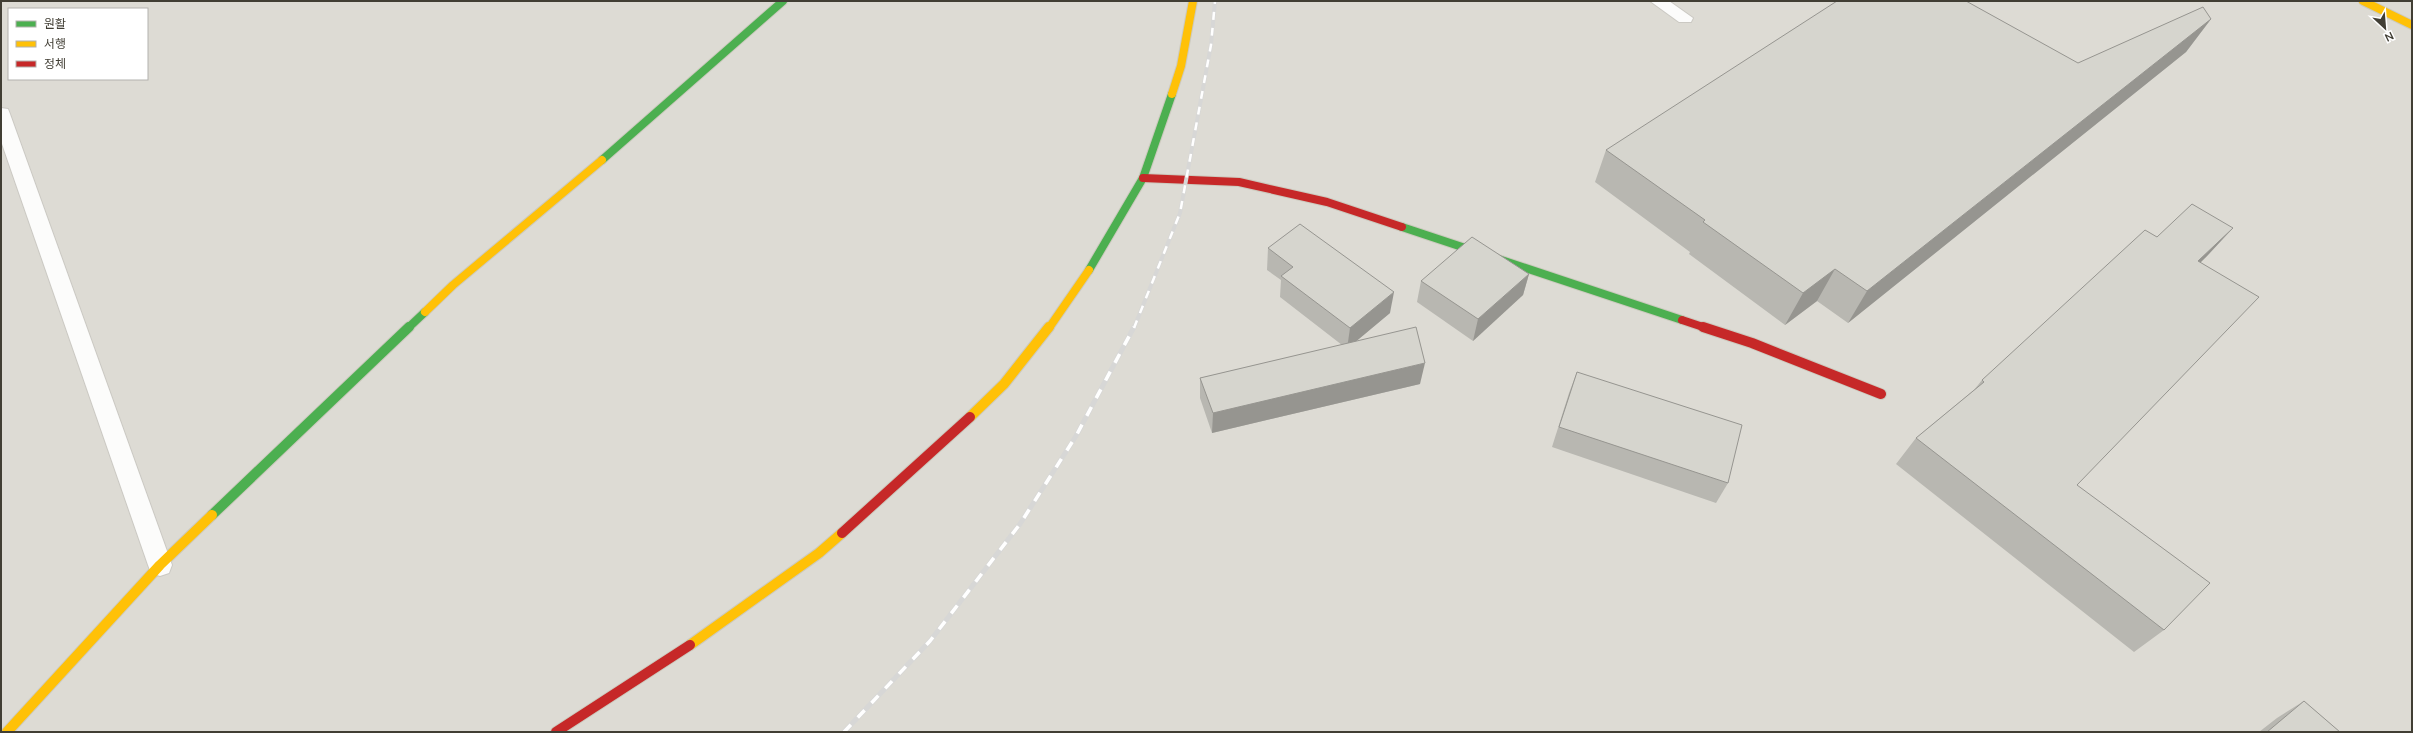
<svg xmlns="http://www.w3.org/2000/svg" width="2413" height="733" font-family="'Nunito Sans','Noto Sans KR',sans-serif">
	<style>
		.industrial { fill: #dddbd4; fill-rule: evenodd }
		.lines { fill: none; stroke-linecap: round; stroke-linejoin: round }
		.lane-casing { stroke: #cbc9c3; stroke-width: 2 }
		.street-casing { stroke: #cbc9c3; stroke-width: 2 }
		.fast-far1-casing { stroke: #cccabe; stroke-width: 10 }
		.fast-casing { stroke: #cccabe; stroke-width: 12 }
		.slow-far1-casing { stroke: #cccabe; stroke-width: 10 }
		.slow-casing { stroke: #cccabe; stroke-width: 12 }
		.jam-far1-casing { stroke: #cccabe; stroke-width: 10 }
		.jam-casing { stroke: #cccabe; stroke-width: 12 }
		.lane { fill: #fcfcfb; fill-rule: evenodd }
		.street { fill: #fcfcfb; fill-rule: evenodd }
		.fast-far1 { stroke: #4caf50; stroke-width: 8 }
		.fast { stroke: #4caf50; stroke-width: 10 }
		.slow-far1 { stroke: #ffc107; stroke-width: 8 }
		.slow { stroke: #ffc107; stroke-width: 10 }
		.jam-far1 { stroke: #c62828; stroke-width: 8 }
		.jam { stroke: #c62828; stroke-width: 10 }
		.rail-far1-casing { stroke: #d7d7d6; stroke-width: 4 }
		.rail-casing { stroke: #d7d7d6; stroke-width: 5 }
		.rail-far1 { stroke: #fff; stroke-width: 2.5; stroke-dasharray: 8; stroke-linecap: butt }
		.rail { stroke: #fff; stroke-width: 3.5; stroke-dasharray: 10; stroke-linecap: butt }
		.wall { fill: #b8b7b1 }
		.shaded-wall { fill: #969590 }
		.building { fill: #d6d5ce; stroke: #969590 }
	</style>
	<rect width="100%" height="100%" fill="#edece6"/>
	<path class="industrial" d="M 1,1 L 2412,1 L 2412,732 L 1,732 ZM 9,9 L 147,9 L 147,79 L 9,79 Z"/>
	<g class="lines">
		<defs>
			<path id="lane" d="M 1650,1 L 1669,1 L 1693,18 L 1691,22 L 1679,22 Z"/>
			<path id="street" d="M 1,108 L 8,109 L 10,114 L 172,565 L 169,573 L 160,576 L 151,573 L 148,565 L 1,141 Z"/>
			<g id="fast-far1">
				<path d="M 602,160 L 783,1"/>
				<path d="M 1402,227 L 1682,320"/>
				<path d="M 1089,270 L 1143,178 L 1172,94"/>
				<path d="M 408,328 L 425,312"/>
			</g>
			<path id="fast" d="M 212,515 L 409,327"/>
			<g id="slow-far1">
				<path d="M 2363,1 L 2412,25"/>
				<path d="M 1172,94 L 1181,66 L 1193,1"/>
				<path d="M 425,312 L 453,285 L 602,160"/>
				<path d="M 1049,328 L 1089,270"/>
			</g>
			<g id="slow">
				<path d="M 970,417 L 1004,384 L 1049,327"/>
				<path d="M 690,645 L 819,553 L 842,533"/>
				<path d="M 7,732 L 160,565 L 212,515"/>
			</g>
			<g id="jam-far1">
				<path d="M 1143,178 L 1239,182 L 1327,202 L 1402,227"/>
				<path d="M 1682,320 L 1706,328"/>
			</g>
			<g id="jam">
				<path d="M 1703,327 L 1752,343 L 1881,394"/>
				<path d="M 842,533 L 970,417"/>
				<path d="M 556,732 L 690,645"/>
			</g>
		</defs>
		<use href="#lane" class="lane-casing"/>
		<use href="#street" class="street-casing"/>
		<use href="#fast-far1" class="fast-far1-casing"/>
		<use href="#fast" class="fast-casing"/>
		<use href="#slow-far1" class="slow-far1-casing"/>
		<use href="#slow" class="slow-casing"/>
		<use href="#jam-far1" class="jam-far1-casing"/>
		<use href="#jam" class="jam-casing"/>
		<use href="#lane" class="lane"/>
		<use href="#street" class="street"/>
		<use href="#fast-far1" class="fast-far1"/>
		<use href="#fast" class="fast"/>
		<use href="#slow-far1" class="slow-far1"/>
		<use href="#slow" class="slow"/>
		<use href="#jam-far1" class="jam-far1"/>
		<use href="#jam" class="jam"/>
		<defs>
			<path id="rail-far1" d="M 1134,328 L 1180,213 L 1211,45 L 1215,1"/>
			<path id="rail" d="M 844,732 L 930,641 L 1020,524 L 1076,436 L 1134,327"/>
		</defs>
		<use href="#rail-far1" class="rail-far1-casing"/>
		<use href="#rail" class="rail-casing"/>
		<use href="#rail-far1" class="rail-far1"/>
		<use href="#rail" class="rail"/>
	</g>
	<g class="wall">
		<path d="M 2211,19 L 2186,52 L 1848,323 L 1817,301 L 1785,325 L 1689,254 L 1690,252 L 1595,182 L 1606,150 L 2078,63 Z"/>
		<path d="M 2233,228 L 2207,256 L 2201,262 L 2077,485 L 2164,630 L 2134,652 L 1896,464 L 1916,438 L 1974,390 L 1982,380 L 2157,237 Z"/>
		<path d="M 1268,248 L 1390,313 L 1356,341 L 1420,384 L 1212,433 L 1200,398 L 1200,378 L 1342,345 L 1280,297 L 1281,280 L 1267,270 Z"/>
		<path d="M 1529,274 L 1523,295 L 1473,341 L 1417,302 L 1421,281 Z"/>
		<path d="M 1577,372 L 1728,483 L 1716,503 L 1552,447 L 1569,393 Z"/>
		<path d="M 2304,701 L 2340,732 L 2259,732 L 2277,718 Z"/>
	</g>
	<g class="shaded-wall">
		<path d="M 2211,19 L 2186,52 L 1848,323 L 1867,291 Z"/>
		<path d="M 2233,228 L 2207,256 L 2173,289 L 2198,261 Z"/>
		<path d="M 1835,269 L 1817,301 L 1785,325 L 1803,293 Z"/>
		<path d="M 1529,274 L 1523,295 L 1473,341 L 1478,319 Z"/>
		<path d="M 1394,292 L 1390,313 L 1347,349 L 1350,328 Z"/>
		<path d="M 1425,363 L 1420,384 L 1212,433 L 1213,413 Z"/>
	</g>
	<g class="building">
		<path d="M 1837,1 L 1966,1 L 2078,63 L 2203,7 L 2211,19 L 1867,291 L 1835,269 L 1803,293 L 1703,222 L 1705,220 L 1606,150 Z"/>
		<path d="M 2192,204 L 2233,228 L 2198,261 L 2259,297 L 2077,485 L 2210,583 L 2164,630 L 1916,438 L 1984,382 L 1982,380 L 2145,230 L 2157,237 Z"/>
		<path d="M 1300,224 L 1394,292 L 1350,328 L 1281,276 L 1293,267 L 1268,248 Z"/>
		<path d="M 1472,237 L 1529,274 L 1478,319 L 1421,281 Z"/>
		<path d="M 1416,327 L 1425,363 L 1213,413 L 1200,378 Z"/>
		<path d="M 1577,372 L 1742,425 L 1728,483 L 1559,427 Z"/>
		<path d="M 2304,701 L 2340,732 L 2267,732 Z"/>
	</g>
	<rect width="2413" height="733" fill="none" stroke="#413e34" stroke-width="4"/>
	<rect x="8" y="8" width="140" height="72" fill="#ffffff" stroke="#b3b2ae"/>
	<rect x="16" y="21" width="20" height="6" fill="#4caf50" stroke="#b3b2ae"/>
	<text x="44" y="28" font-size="12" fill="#413e34">원활</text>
	<rect x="16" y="41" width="20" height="6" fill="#ffc107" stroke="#b3b2ae"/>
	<text x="44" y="48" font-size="12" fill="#413e34">서행</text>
	<rect x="16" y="61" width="20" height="6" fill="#c62828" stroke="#b3b2ae"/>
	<text x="44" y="68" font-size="12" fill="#413e34">정체</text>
	<g transform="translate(2385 28) rotate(154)" stroke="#ffffff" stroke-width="3" paint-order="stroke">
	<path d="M0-3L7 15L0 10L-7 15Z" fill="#413e34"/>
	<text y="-6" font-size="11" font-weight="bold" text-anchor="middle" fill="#413e34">N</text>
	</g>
</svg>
